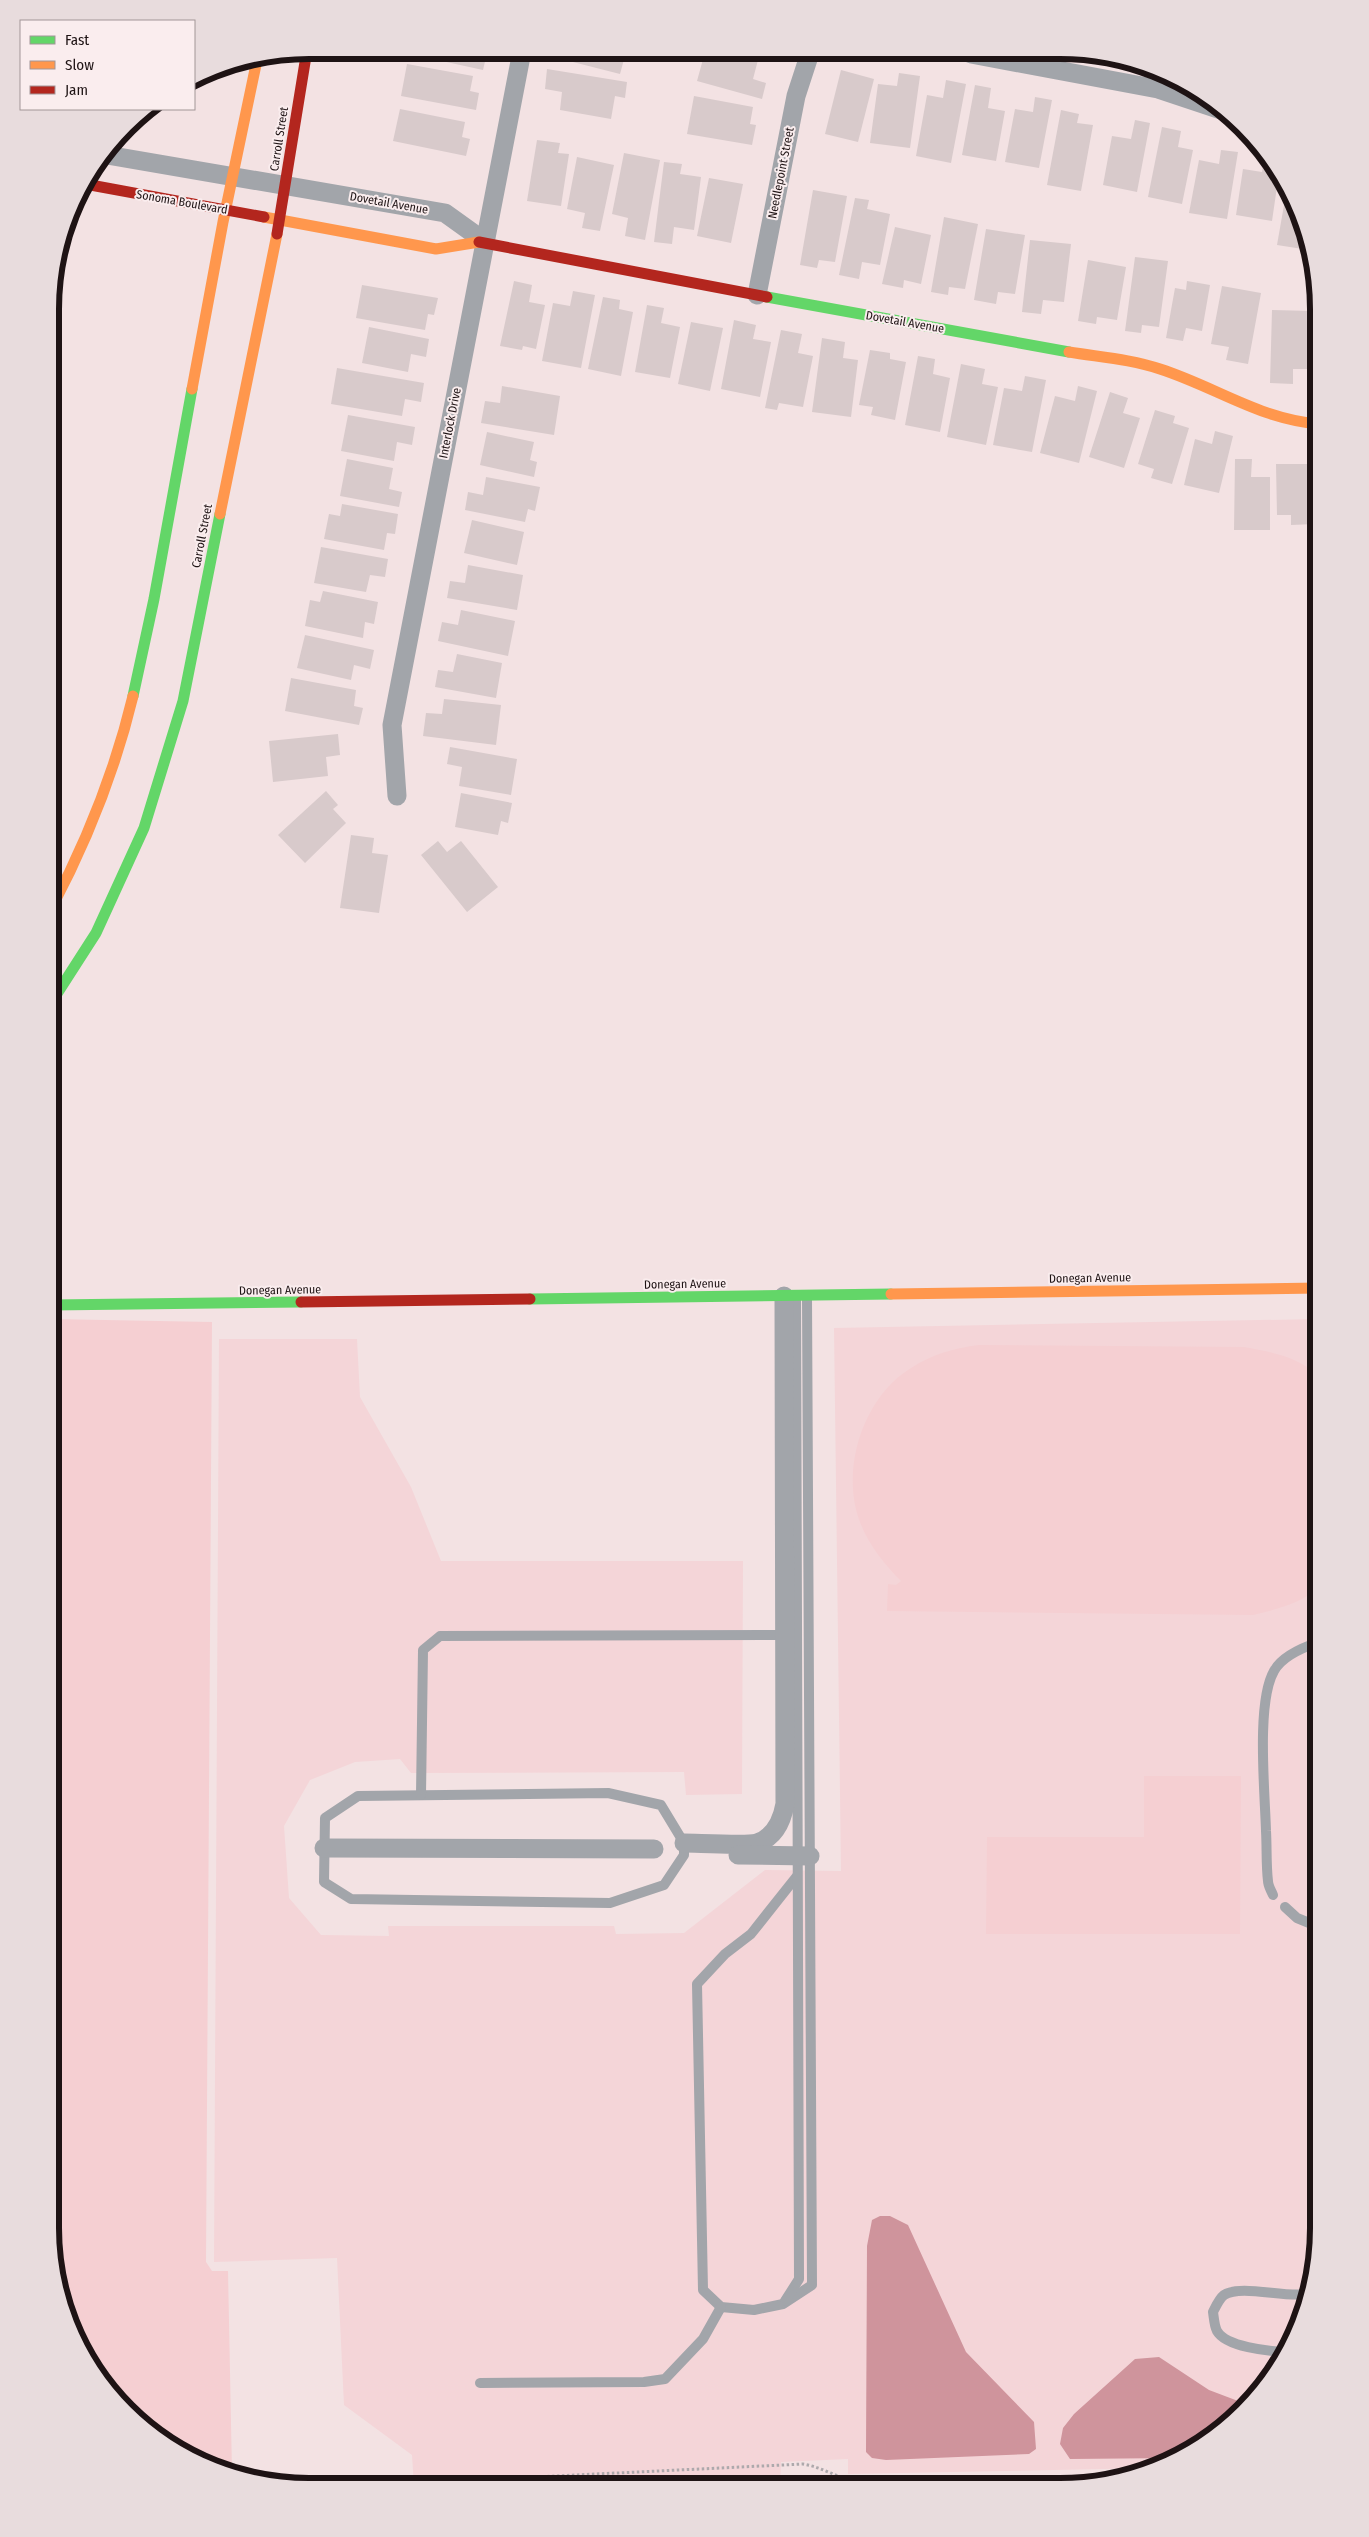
<svg xmlns="http://www.w3.org/2000/svg" width="1369" height="2537" font-family="'Fira Sans Condensed',sans-serif">
	<style>
		.built { fill: #f4d5d8 }
		.green { fill: #f5cfd2 }
		.water { fill: #cf949c }
		.building { fill: #d8cacb }
		.lines { fill: none; stroke-linecap: round; stroke-linejoin: round }
		.path { stroke: #ada9ac; stroke-width: 3; stroke-dasharray: 2.5 2.5; stroke-linecap: butt }
		.lane { stroke: #a2a5aa; stroke-width: 10 }
		.street { stroke: #a2a5aa; stroke-width: 19 }
		.fast { stroke: #63d668; stroke-width: 11 }
		.slow { stroke: #ff974d; stroke-width: 11 }
		.jam { stroke: #b3261e; stroke-width: 11 }
		.labels { text-anchor: middle; dominant-baseline: central; stroke-width: 4; stroke-linejoin: round; paint-order: stroke }
		.street-label { font-size: 12px; fill: #1e1314; stroke: #faedee }
		.rim { fill: none; stroke: #1e1314; stroke-width: 6 }
	</style>
	<rect width="100%" height="100%" fill="#f3e2e3"/>
	<path class="built" d="M 1319,1319 L 1318,2245 L 1299,2327 L 1265,2386 L 1204,2443 L 1154,2468 L 848,2474 L 848,2459 L 781,2462 L 780,2486 L 414,2485 L 412,2455 L 344,2405 L 337,2258 L 214,2262 L 219,1339 L 357,1339 L 360,1397 L 411,1487 L 441,1561 L 743,1561 L 742,1794 L 686,1795 L 684,1772 L 411,1773 L 400,1759 L 355,1762 L 310,1780 L 284,1826 L 289,1898 L 321,1935 L 389,1936 L 388,1926 L 614,1926 L 616,1934 L 684,1933 L 765,1870 L 841,1871 L 834,1328 Z"/>
	<g class="green">
		<path d="M 51,1319 L 212,1322 L 206,2262 L 212,2271 L 228,2271 L 232,2473 L 210,2467 L 151,2433 L 94,2372 L 64,2311 L 50,2228 Z"/>
		<path d="M 979,1345 L 1244,1347 C 1271,1352 1297,1356 1319,1376 L 1319,1587 C 1300,1604 1277,1609 1253,1615 L 887,1611 L 888,1584 L 896,1585 L 901,1581 C 885,1565 868,1544 860,1522 C 840,1470 863,1397 911,1368 C 933,1354 954,1348 979,1345 Z"/>
		<path d="M 1144,1776 L 1241,1776 L 1240,1934 L 986,1934 L 987,1837 L 1144,1837 Z"/>
	</g>
	<g class="water">
		<path d="M 880,2216 L 890,2216 L 908,2225 L 966,2352 L 1034,2422 L 1036,2449 L 1029,2454 L 886,2460 L 872,2458 L 866,2452 L 867,2246 L 872,2220 Z"/>
		<path d="M 1159,2357 L 1209,2390 L 1246,2404 L 1204,2443 L 1175,2458 L 1070,2459 L 1060,2444 L 1063,2428 L 1074,2414 L 1135,2359 Z"/>
	</g>
	<g class="building">
		<path d="M 411,51 L 479,51 L 487,53 L 483,70 L 410,54 Z"/>
		<path d="M 572,52 L 626,52 L 620,74 L 569,61 Z"/>
		<path d="M 705,52 L 731,53 L 758,60 L 753,79 L 766,83 L 762,99 L 697,81 Z"/>
		<path d="M 407,64 L 473,76 L 470,91 L 479,93 L 476,110 L 401,96 Z"/>
		<path d="M 547,69 L 627,82 L 625,98 L 615,96 L 611,119 L 560,110 L 562,92 L 545,89 Z"/>
		<path d="M 841,70 L 874,79 L 858,142 L 825,134 Z"/>
		<path d="M 899,73 L 920,76 L 910,148 L 870,143 L 878,84 L 897,86 Z"/>
		<path d="M 946,80 L 966,84 L 951,163 L 916,156 L 927,95 L 943,98 Z"/>
		<path d="M 975,85 L 991,88 L 988,108 L 1005,111 L 996,161 L 962,155 Z"/>
		<path d="M 694,96 L 753,107 L 750,124 L 756,125 L 752,145 L 687,134 Z"/>
		<path d="M 1035,97 L 1052,100 L 1039,168 L 1005,162 L 1015,109 L 1033,112 Z"/>
		<path d="M 400,109 L 465,122 L 462,137 L 470,139 L 466,156 L 393,141 Z"/>
		<path d="M 1061,110 L 1079,114 L 1077,123 L 1093,125 L 1081,191 L 1047,185 Z"/>
		<path d="M 1135,120 L 1150,123 L 1137,192 L 1103,185 L 1112,136 L 1131,139 Z"/>
		<path d="M 1162,127 L 1181,131 L 1178,147 L 1193,150 L 1182,204 L 1148,197 Z"/>
		<path d="M 537,140 L 560,143 L 558,153 L 569,154 L 561,206 L 527,201 Z"/>
		<path d="M 1221,150 L 1238,152 L 1227,219 L 1189,213 L 1199,160 L 1219,164 Z"/>
		<path d="M 624,153 L 660,160 L 645,240 L 625,236 L 628,218 L 612,214 Z"/>
		<path d="M 577,157 L 614,165 L 600,231 L 582,228 L 585,213 L 567,209 Z"/>
		<path d="M 1264,160 L 1272,162 L 1279,173 L 1272,221 L 1236,215 L 1243,169 L 1262,172 Z"/>
		<path d="M 664,162 L 682,164 L 680,174 L 701,177 L 694,230 L 674,227 L 672,244 L 654,242 Z"/>
		<path d="M 709,178 L 743,184 L 731,243 L 697,236 Z"/>
		<path d="M 1287,188 L 1305,226 L 1309,250 L 1277,245 Z"/>
		<path d="M 813,190 L 847,196 L 835,262 L 819,260 L 817,268 L 800,265 Z"/>
		<path d="M 855,198 L 869,200 L 867,209 L 890,214 L 880,265 L 862,262 L 859,279 L 839,275 Z"/>
		<path d="M 944,217 L 978,224 L 965,289 L 949,287 L 948,295 L 931,292 Z"/>
		<path d="M 895,227 L 931,235 L 921,284 L 904,280 L 903,288 L 882,284 Z"/>
		<path d="M 986,229 L 1025,235 L 1015,294 L 998,292 L 996,304 L 974,300 Z"/>
		<path d="M 1030,240 L 1071,244 L 1064,302 L 1043,300 L 1041,314 L 1022,312 Z"/>
		<path d="M 1135,257 L 1168,261 L 1159,327 L 1142,325 L 1141,333 L 1125,331 Z"/>
		<path d="M 1088,260 L 1126,267 L 1117,320 L 1097,317 L 1096,324 L 1078,321 Z"/>
		<path d="M 514,281 L 532,285 L 529,302 L 545,305 L 536,349 L 523,346 L 522,350 L 500,346 Z"/>
		<path d="M 1187,281 L 1210,285 L 1202,331 L 1186,328 L 1183,341 L 1166,338 L 1175,288 L 1186,290 Z"/>
		<path d="M 362,285 L 438,298 L 434,315 L 428,314 L 425,330 L 356,318 Z"/>
		<path d="M 1222,286 L 1261,293 L 1248,364 L 1226,360 L 1229,347 L 1211,344 Z"/>
		<path d="M 573,291 L 595,295 L 581,368 L 542,361 L 553,303 L 570,306 Z"/>
		<path d="M 603,297 L 620,300 L 619,309 L 633,312 L 621,376 L 588,369 Z"/>
		<path d="M 647,305 L 664,308 L 661,323 L 680,327 L 670,378 L 635,372 Z"/>
		<path d="M 1272,310 L 1312,311 L 1311,369 L 1293,369 L 1293,384 L 1270,383 Z"/>
		<path d="M 734,320 L 756,325 L 753,339 L 771,342 L 760,397 L 721,389 Z"/>
		<path d="M 691,322 L 723,328 L 710,391 L 678,384 Z"/>
		<path d="M 369,327 L 429,339 L 426,357 L 411,354 L 408,372 L 362,363 Z"/>
		<path d="M 781,330 L 802,334 L 798,353 L 813,356 L 803,407 L 779,403 L 777,410 L 765,408 Z"/>
		<path d="M 822,338 L 845,342 L 843,358 L 858,360 L 851,417 L 812,412 Z"/>
		<path d="M 870,350 L 890,353 L 890,359 L 906,362 L 895,420 L 871,415 L 873,407 L 859,405 Z"/>
		<path d="M 918,356 L 935,359 L 933,374 L 950,378 L 940,432 L 905,425 Z"/>
		<path d="M 961,364 L 985,369 L 982,384 L 998,387 L 986,445 L 947,437 Z"/>
		<path d="M 337,368 L 424,383 L 421,402 L 405,399 L 402,416 L 331,404 Z"/>
		<path d="M 1025,376 L 1046,380 L 1032,452 L 993,445 L 1004,388 L 1022,391 Z"/>
		<path d="M 502,386 L 560,396 L 554,435 L 481,423 L 485,401 L 500,403 Z"/>
		<path d="M 1078,386 L 1097,391 L 1079,463 L 1040,453 L 1055,396 L 1075,401 Z"/>
		<path d="M 1110,392 L 1128,398 L 1123,413 L 1140,418 L 1124,468 L 1089,457 Z"/>
		<path d="M 1155,410 L 1175,416 L 1173,423 L 1189,428 L 1172,484 L 1151,478 L 1154,469 L 1138,464 Z"/>
		<path d="M 348,415 L 415,427 L 412,445 L 397,442 L 394,461 L 341,451 Z"/>
		<path d="M 1215,431 L 1233,436 L 1219,493 L 1184,485 L 1195,439 L 1212,444 Z"/>
		<path d="M 487,432 L 534,442 L 530,460 L 537,462 L 534,477 L 480,465 Z"/>
		<path d="M 347,459 L 393,468 L 389,489 L 402,492 L 399,507 L 340,496 Z"/>
		<path d="M 1235,459 L 1252,459 L 1251,477 L 1270,477 L 1270,530 L 1234,530 Z"/>
		<path d="M 1276,464 L 1315,464 L 1315,524 L 1291,525 L 1291,515 L 1277,515 Z"/>
		<path d="M 486,477 L 540,487 L 535,511 L 528,509 L 525,522 L 465,510 L 468,492 L 483,495 Z"/>
		<path d="M 342,504 L 398,514 L 395,534 L 387,533 L 384,550 L 324,539 L 329,514 L 340,516 Z"/>
		<path d="M 472,520 L 524,532 L 517,565 L 464,553 Z"/>
		<path d="M 321,547 L 388,559 L 385,577 L 370,575 L 366,592 L 314,583 Z"/>
		<path d="M 468,565 L 523,575 L 517,610 L 447,598 L 450,581 L 465,583 Z"/>
		<path d="M 323,591 L 378,602 L 374,624 L 365,622 L 363,638 L 305,626 L 310,600 L 320,602 Z"/>
		<path d="M 461,610 L 515,621 L 508,656 L 438,641 L 442,622 L 458,625 Z"/>
		<path d="M 305,635 L 374,650 L 370,669 L 354,665 L 351,680 L 297,668 Z"/>
		<path d="M 457,654 L 502,663 L 496,698 L 435,687 L 438,670 L 453,672 Z"/>
		<path d="M 291,678 L 356,690 L 354,706 L 363,708 L 359,725 L 285,711 Z"/>
		<path d="M 444,699 L 501,705 L 496,745 L 423,736 L 426,713 L 442,714 Z"/>
		<path d="M 338,734 L 340,755 L 326,757 L 328,776 L 273,782 L 269,741 Z"/>
		<path d="M 450,747 L 517,759 L 511,795 L 459,786 L 462,767 L 447,764 Z"/>
		<path d="M 326,791 L 338,805 L 333,809 L 346,823 L 305,863 L 278,835 Z"/>
		<path d="M 461,793 L 512,803 L 508,823 L 501,821 L 498,835 L 455,827 Z"/>
		<path d="M 351,835 L 374,838 L 372,853 L 388,855 L 379,913 L 340,908 Z"/>
		<path d="M 438,841 L 447,852 L 461,841 L 498,887 L 467,912 L 421,855 Z"/>
	</g>
	<g class="lines">
		<path class="path" d="M 472,2480 L 803,2464 C 822,2467 837,2478 856,2481 L 1120,2477"/>
		<g class="lane">
			<path d="M 608,1793 L 661,1805 L 684,1843 L 684,1855 L 664,1885 L 610,1903 L 351,1899 L 324,1882 L 325,1818 L 358,1796 Z"/>
			<path d="M 421,1795 L 423,1650 L 440,1636 L 788,1635"/>
			<path d="M 797,1876 L 751,1934 L 725,1954 L 697,1984 L 703,2290 L 721,2307 L 754,2310 L 783,2304 L 812,2285 L 807,1297"/>
			<path d="M 1273,1895 C 1271,1890 1268,1886 1268,1881 C 1266,1865 1267,1847 1266,1831 C 1265,1793 1256,1702 1274,1671 C 1282,1656 1304,1647 1319,1642"/>
			<path d="M 1285,1907 L 1297,1918 L 1319,1927"/>
			<path d="M 785,2301 L 799,2279 L 796,1296"/>
			<path d="M 1285,2352 C 1268,2351 1226,2347 1217,2331 C 1214,2325 1214,2318 1213,2312 C 1216,2306 1219,2299 1224,2295 C 1241,2284 1284,2298 1307,2294"/>
			<path d="M 480,2383 L 644,2382 L 665,2379 L 703,2339 L 721,2307"/>
		</g>
		<g class="street">
			<path d="M 971,54 L 1158,89 L 1227,112"/>
			<path d="M 107,155 L 445,213 L 484,241"/>
			<path d="M 757,295 L 796,96 L 810,53"/>
			<path d="M 397,796 L 392,725 L 522,51"/>
			<path d="M 684,1843 C 697,1843 748,1846 757,1843 C 775,1837 782,1821 785,1804 L 784,1296"/>
			<path d="M 324,1848 L 654,1849"/>
			<path d="M 738,1855 L 810,1856"/>
		</g>
		<g class="fast">
			<path d="M 767,297 L 1069,352"/>
			<path d="M 133,696 L 154,599 L 192,389"/>
			<path d="M 51,1003 L 96,933 L 144,828 L 183,701 L 220,514"/>
			<path d="M 530,1299 L 891,1294"/>
			<path d="M 51,1305 L 301,1302"/>
		</g>
		<g class="slow">
			<path d="M 264,217 L 436,249 L 479,242"/>
			<path d="M 1069,352 C 1099,357 1131,359 1160,369 C 1216,387 1259,419 1319,424"/>
			<path d="M 192,389 L 223,222 L 257,60"/>
			<path d="M 220,514 L 277,234"/>
			<path d="M 51,909 C 87,841 115,771 133,696"/>
			<path d="M 891,1294 L 1319,1288"/>
		</g>
		<g class="jam">
			<path d="M 85,184 L 264,217"/>
			<path d="M 277,234 L 307,50"/>
			<path d="M 479,242 L 767,297"/>
			<path d="M 301,1302 L 530,1299"/>
		</g>
	</g>
	<g class="labels">
		<g class="street-label">
			<text transform="translate(279 139) rotate(-81)">Carroll Street</text>
			<text transform="translate(781 173) rotate(-79)">Needlepoint Street</text>
			<text transform="translate(182 202) rotate(10)">Sonoma Boulevard</text>
			<text transform="translate(389 203) rotate(10)">Dovetail Avenue</text>
			<text transform="translate(905 322) rotate(10)">Dovetail Avenue</text>
			<text transform="translate(450 423) rotate(-79)">Interlock Drive</text>
			<text transform="translate(202 536) rotate(-79)">Carroll Street</text>
			<text transform="translate(1090 1278) rotate(-1)">Donegan Avenue</text>
			<text transform="translate(685 1284) rotate(-1)">Donegan Avenue</text>
			<text transform="translate(280 1290) rotate(-1)">Donegan Avenue</text>
		</g>
	</g>
	<path d="M0 0H1369V2537H0ZM309 59H1060A250 250 0 0 1 1310 309V2228A250 250 0 0 1 1060 2478H309A250 250 0 0 1 59 2228V309A250 250 0 0 1 309 59Z" fill="#e8dcdd" fill-rule="evenodd"/>
	<path class="rim" d="M309 59H1060A250 250 0 0 1 1310 309V2228A250 250 0 0 1 1060 2478H309A250 250 0 0 1 59 2228V309A250 250 0 0 1 309 59Z"/>
	<rect x="20" y="20" width="175" height="90" fill="#faedee" stroke="#a29697"/>
	<rect x="30" y="36" width="25" height="8" fill="#63d668" stroke="#a29697"/>
	<text x="65" y="45" font-size="15" fill="#1e1314">Fast</text>
	<rect x="30" y="61" width="25" height="8" fill="#ff974d" stroke="#a29697"/>
	<text x="65" y="70" font-size="15" fill="#1e1314">Slow</text>
	<rect x="30" y="86" width="25" height="8" fill="#b3261e" stroke="#a29697"/>
	<text x="65" y="95" font-size="15" fill="#1e1314">Jam</text>
</svg>
